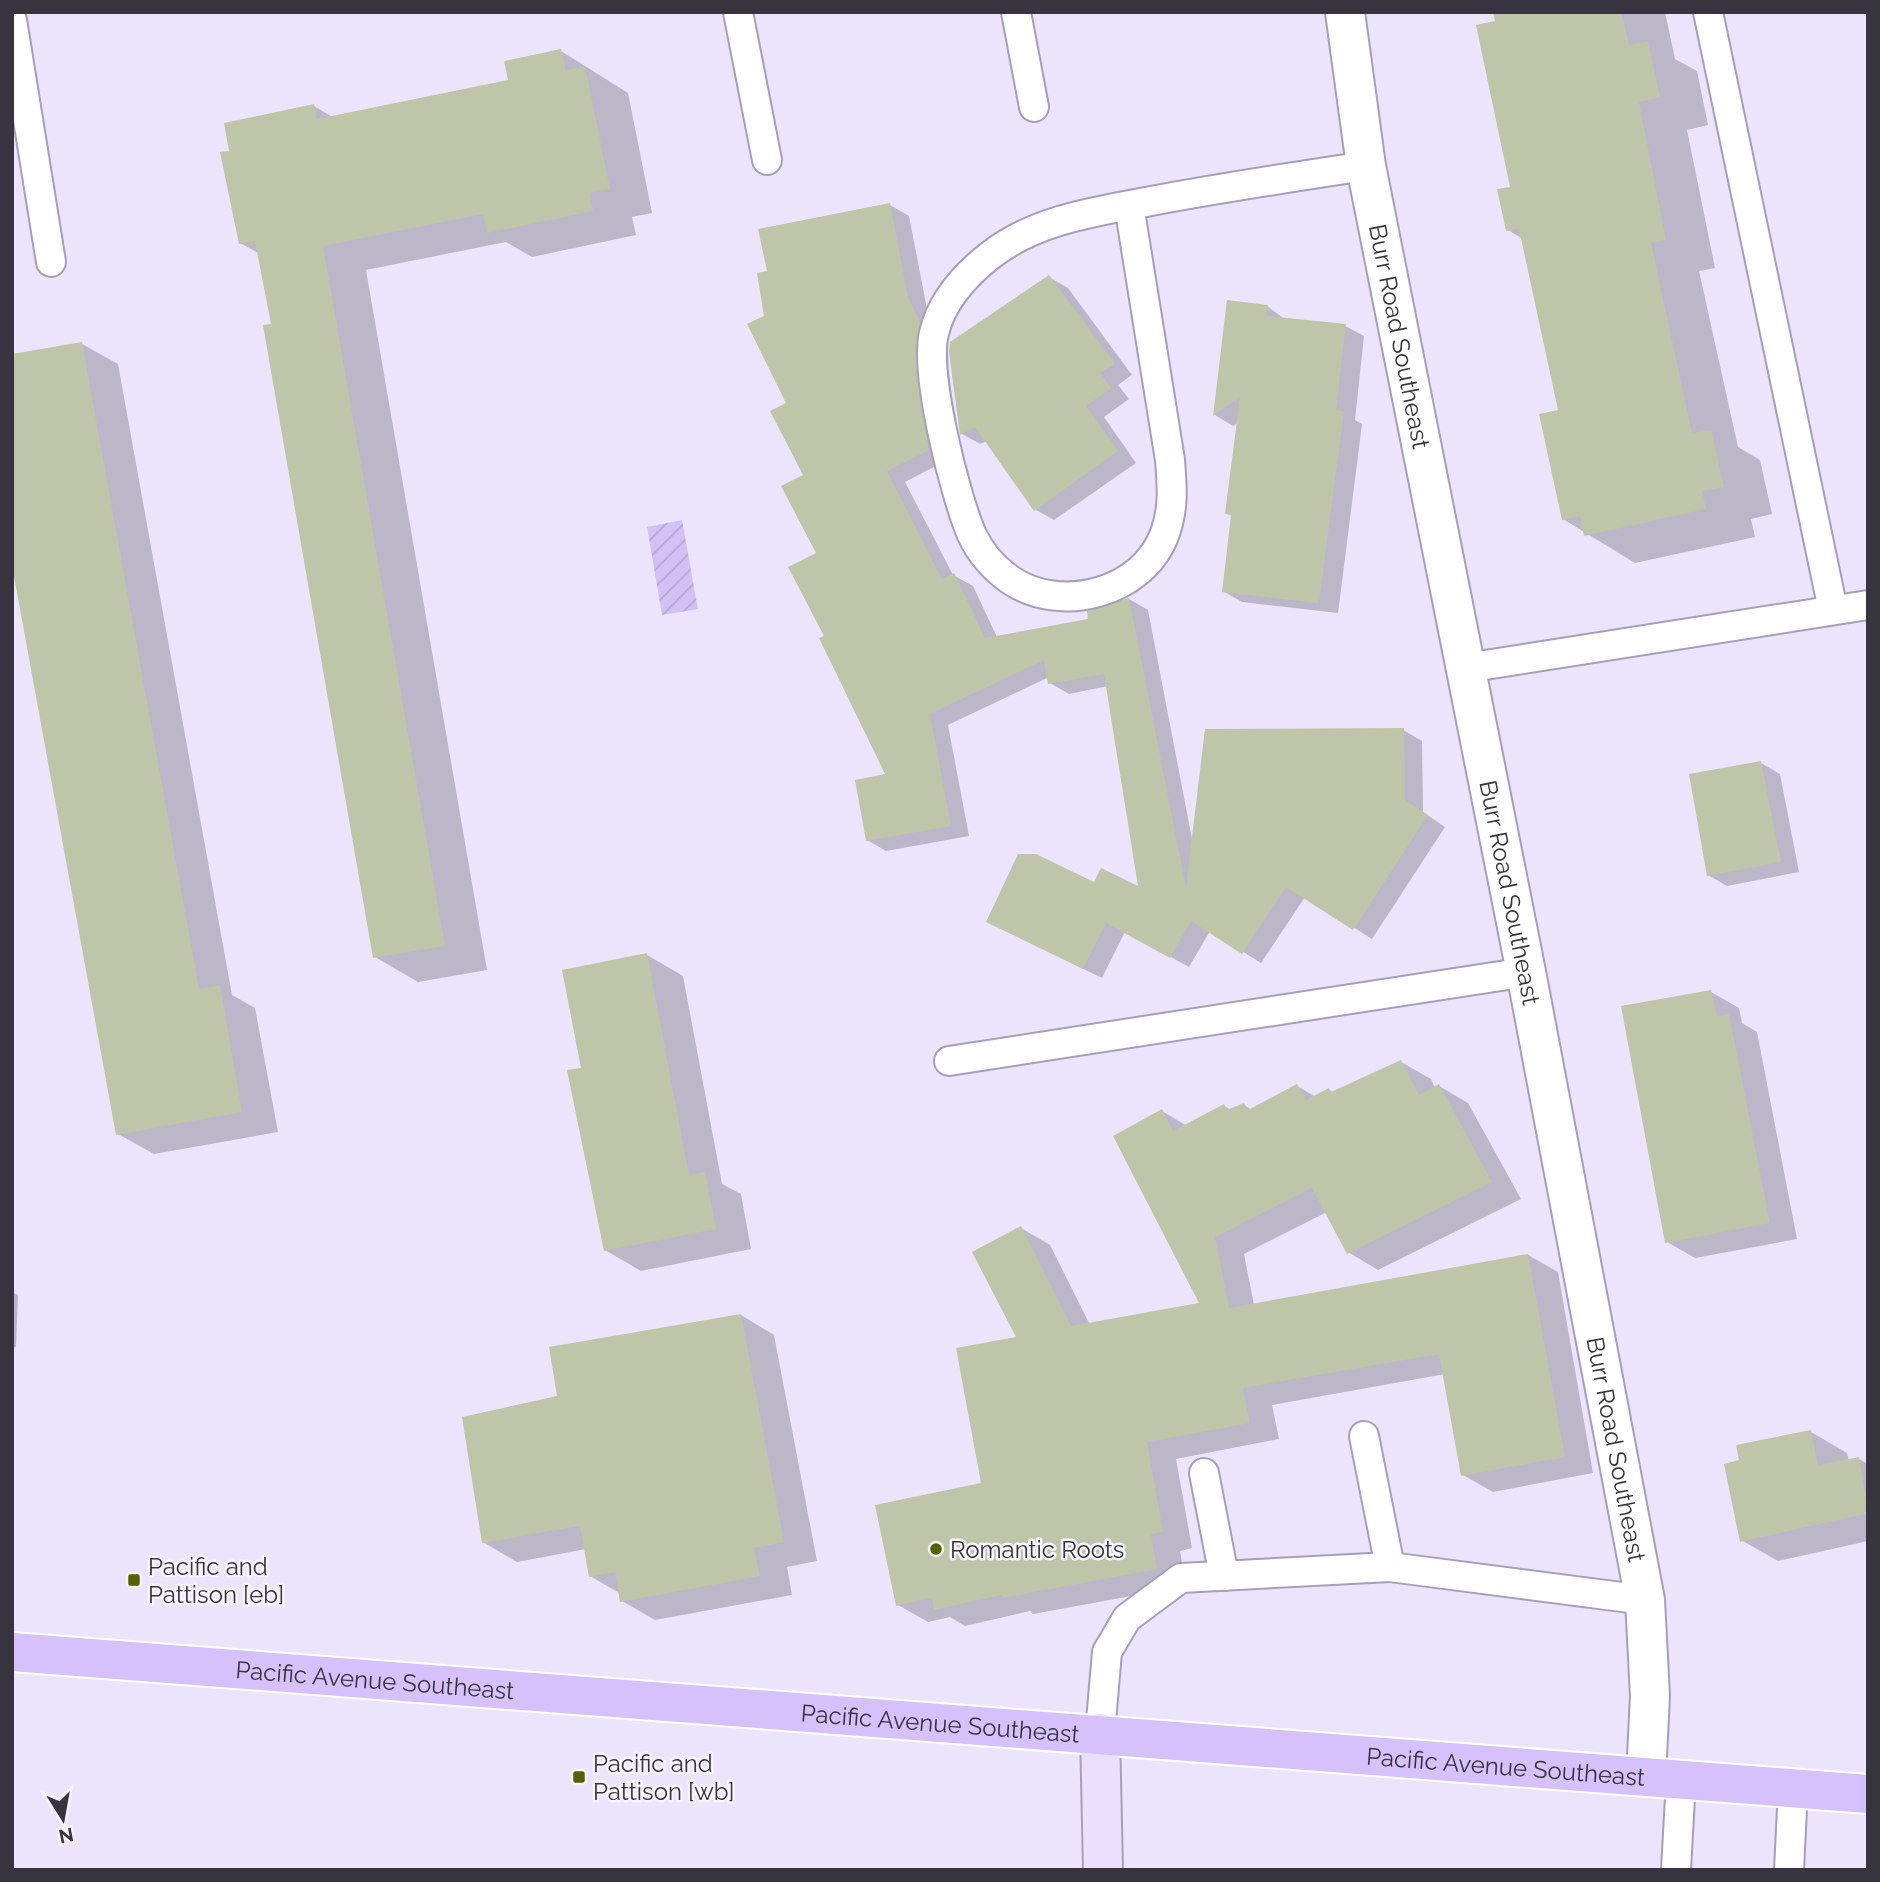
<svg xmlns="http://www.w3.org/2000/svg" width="1880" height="1882" font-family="Raleway,sans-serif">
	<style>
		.garden { fill: url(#garden-furrows) }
		.shadow { fill: #0003 }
		.building { fill: #bfc5a8 }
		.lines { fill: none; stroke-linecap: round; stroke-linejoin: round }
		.lane-casing { stroke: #a79fba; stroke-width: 32 }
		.street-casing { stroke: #a79fba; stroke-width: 42 }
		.secondary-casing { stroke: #a79fba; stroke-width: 42 }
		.primary-casing { stroke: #fff; stroke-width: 42 }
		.lane { stroke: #fff; stroke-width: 28 }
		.street { stroke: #fff; stroke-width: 38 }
		.secondary { stroke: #eae0fe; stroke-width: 38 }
		.primary { stroke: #d6c1fc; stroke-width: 38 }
		.poi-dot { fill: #556000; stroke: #f6f4fa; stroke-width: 2.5 }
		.labels { text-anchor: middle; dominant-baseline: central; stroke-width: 5; stroke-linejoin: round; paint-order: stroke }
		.street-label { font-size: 24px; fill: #37343f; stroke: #f6f4fa }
		.poi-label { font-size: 24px; fill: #37343f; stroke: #f6f4fa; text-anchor: start }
	</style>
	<defs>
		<pattern id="garden-furrows" width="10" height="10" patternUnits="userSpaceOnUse" patternTransform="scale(1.75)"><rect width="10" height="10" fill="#d1c1f5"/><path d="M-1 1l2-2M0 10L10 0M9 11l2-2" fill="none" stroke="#b4a6d3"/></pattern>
	</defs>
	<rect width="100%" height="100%" fill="#ebe4fc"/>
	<path class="garden" d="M 682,520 L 698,609 L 662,615 L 647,527 Z"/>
	<g class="shadow">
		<path d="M 1495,12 L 1665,12 L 1675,59 L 1697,71 L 1708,125 L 1687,130 L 1715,268 L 1699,271 L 1738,447 L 1760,460 L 1772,514 L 1751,519 L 1755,537 L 1635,563 L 1563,519 L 1560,411 L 1523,239 L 1508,230 L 1512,188 Z"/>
		<path d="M 561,51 L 628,93 L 652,213 L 632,217 L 636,235 L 532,257 L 506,242 L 366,270 L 487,970 L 418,982 L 375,957 L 274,325 L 260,254 L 240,243 L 231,152 L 314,106 L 334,118 L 510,81 Z"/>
		<path d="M 890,205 L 909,216 L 927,309 L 938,333 L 947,460 L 905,482 L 953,575 L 973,586 L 997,637 L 1091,621 L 1129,599 L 1148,610 L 1192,839 L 1403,730 L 1422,741 L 1423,812 L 1445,827 L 1372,939 L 1305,897 L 1261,963 L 1210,931 L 1189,967 L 1125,932 L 1102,978 L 988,922 L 1095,885 L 1140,889 L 1108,686 L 1069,694 L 1050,683 L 1049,677 L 948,725 L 969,836 L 886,851 L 867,840 L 888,775 L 826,637 L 818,554 L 805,476 L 766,317 L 769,272 Z"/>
		<path d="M 1049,277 L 1068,288 L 1132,375 L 1118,385 L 1129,399 L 1104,417 L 1136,463 L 1054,520 L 1036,510 L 987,441 L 980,444 L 962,434 L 952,374 L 952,343 Z"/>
		<path d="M 1228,302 L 1267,306 L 1286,320 L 1345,326 L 1364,336 L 1355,420 L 1362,424 L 1338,613 L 1242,602 L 1223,591 L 1232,516 L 1227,513 L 1239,422 L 1233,426 L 1215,415 Z"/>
		<path d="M 82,344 L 118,364 L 232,995 L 255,1008 L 278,1132 L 154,1154 L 118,1134 Z"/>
		<path d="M 1761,763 L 1780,774 L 1799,872 L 1727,886 L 1708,875 Z"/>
		<path d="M 647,955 L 683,976 L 722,1184 L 741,1194 L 751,1249 L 641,1271 L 605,1250 L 583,1069 Z"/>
		<path d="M 1711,992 L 1739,1008 L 1742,1023 L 1757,1032 L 1797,1239 L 1695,1258 L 1667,1242 Z"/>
		<path d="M 1401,1062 L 1431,1079 L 1435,1088 L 1439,1086 L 1468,1103 L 1521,1199 L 1378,1270 L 1348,1252 L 1327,1212 L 1244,1254 L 1254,1305 L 1528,1255 L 1558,1272 L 1593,1473 L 1493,1492 L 1463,1475 L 1445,1374 L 1272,1405 L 1279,1439 L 1176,1459 L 1192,1548 L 1180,1551 L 1186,1586 L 1033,1614 L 1030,1611 L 965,1626 L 950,1617 L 928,1622 L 898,1605 L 983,1484 L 1019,1338 L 1021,1228 L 1050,1245 L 1090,1325 L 1201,1304 L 1162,1111 L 1187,1126 L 1224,1106 L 1231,1110 L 1244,1105 L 1252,1110 L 1297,1086 L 1316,1097 L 1329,1090 L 1334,1093 Z"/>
		<path d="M 12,1292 L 18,1295 L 16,1347 L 12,1347 Z"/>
		<path d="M 741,1315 L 774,1335 L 817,1561 L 787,1567 L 792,1595 L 655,1620 L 622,1601 L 621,1594 L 590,1576 L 586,1549 L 517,1562 L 483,1542 L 559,1397 Z"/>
		<path d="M 1811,1432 L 1847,1453 L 1849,1461 L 1859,1459 L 1868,1464 L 1868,1541 L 1778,1561 L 1741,1540 L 1741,1461 Z"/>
	</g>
	<g class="building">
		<path d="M 1493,12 L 1622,12 L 1629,45 L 1648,41 L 1660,97 L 1639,102 L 1666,240 L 1651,243 L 1692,433 L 1711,430 L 1724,487 L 1702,491 L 1706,509 L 1584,536 L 1580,516 L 1562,520 L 1539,414 L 1558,410 L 1519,229 L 1506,231 L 1497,189 L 1510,187 L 1476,25 L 1495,21 Z"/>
		<path d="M 561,49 L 566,70 L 585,66 L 610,189 L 590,193 L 593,211 L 487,233 L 483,214 L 323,246 L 445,946 L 373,958 L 263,325 L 271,324 L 255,241 L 239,244 L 220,152 L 229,151 L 224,123 L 314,104 L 317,119 L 508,80 L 504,61 Z"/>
		<path d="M 890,203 L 908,297 L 920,322 L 916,350 L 917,377 L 929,450 L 887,471 L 942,579 L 954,573 L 985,638 L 1088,619 L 1087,611 L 1129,598 L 1186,887 L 1205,729 L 1404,728 L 1405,800 L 1428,815 L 1353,930 L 1286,887 L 1242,954 L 1191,921 L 1170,958 L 1106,923 L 1083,969 L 986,922 L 1018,854 L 1036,854 L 1094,882 L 1101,868 L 1138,886 L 1104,674 L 1048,684 L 1044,660 L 930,714 L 951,826 L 866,841 L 855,780 L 885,774 L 819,638 L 824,636 L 788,567 L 816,553 L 781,486 L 803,475 L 770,411 L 786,403 L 747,324 L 764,316 L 757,273 L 767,271 L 758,229 Z"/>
		<path d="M 1049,275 L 1115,364 L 1100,373 L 1111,388 L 1086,406 L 1118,451 L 1034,511 L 975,427 L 960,435 L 949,352 L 950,342 Z"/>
		<path d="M 1227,300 L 1268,305 L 1267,316 L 1346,324 L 1336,410 L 1344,411 L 1319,603 L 1222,592 L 1231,515 L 1225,514 L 1240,397 L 1213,416 Z"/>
		<path d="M 82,342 L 199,989 L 220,985 L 242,1112 L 116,1135 L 12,565 L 12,354 Z"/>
		<path d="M 1761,761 L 1781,862 L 1707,876 L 1689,774 Z"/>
		<path d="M 647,953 L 689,1175 L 705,1172 L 716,1229 L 604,1251 L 567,1070 L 581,1068 L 562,970 Z"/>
		<path d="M 1711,990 L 1717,1016 L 1729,1014 L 1770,1223 L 1665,1243 L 1621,1006 Z"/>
		<path d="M 1401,1060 L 1419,1095 L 1439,1084 L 1492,1182 L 1347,1254 L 1312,1188 L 1215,1237 L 1229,1308 L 1528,1254 L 1565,1457 L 1461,1476 L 1439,1354 L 1243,1388 L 1250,1423 L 1147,1442 L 1163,1532 L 1151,1534 L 1157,1569 L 1002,1598 L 1002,1595 L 934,1610 L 932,1598 L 896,1606 L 875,1505 L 981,1483 L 956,1348 L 1016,1337 L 972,1252 L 1021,1226 L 1071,1326 L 1199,1303 L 1113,1136 L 1162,1109 L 1173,1131 L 1224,1104 L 1227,1110 L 1244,1103 L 1248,1110 L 1297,1084 L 1306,1100 L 1329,1088 L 1331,1092 Z"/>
		<path d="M 741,1314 L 784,1542 L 754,1548 L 760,1576 L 620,1602 L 615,1572 L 589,1577 L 580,1526 L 482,1543 L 462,1417 L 557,1396 L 549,1347 Z"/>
		<path d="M 1811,1430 L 1818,1465 L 1859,1457 L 1868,1513 L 1740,1542 L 1724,1464 L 1739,1460 L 1736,1445 Z"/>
	</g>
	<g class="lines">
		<defs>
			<g id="lane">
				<path d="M 738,12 L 767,160"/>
				<path d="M 1016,12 L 1034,107"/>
				<path d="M 1708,12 L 1833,610"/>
				<path d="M 12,20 L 51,262"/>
				<path d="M 1129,205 L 1170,460 C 1172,486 1174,508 1165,533 C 1144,593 1060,615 1009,579 C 994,568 980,552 972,535 C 955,496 924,373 934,333 C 942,300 966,274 992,254 C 1037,220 1093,212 1146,202 C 1219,188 1292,177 1366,166"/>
				<path d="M 1466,668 L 1868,605"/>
				<path d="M 949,1061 L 1526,972"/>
				<path d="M 1364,1436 L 1390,1567 L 1645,1600"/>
				<path d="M 1204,1473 L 1224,1576"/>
				<path d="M 1100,1733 L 1107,1652 L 1127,1618 L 1181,1578 L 1390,1567"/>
				<path d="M 1676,1870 L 1681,1779"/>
				<path d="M 1789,1870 L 1793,1788"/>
			</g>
			<g id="street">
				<path id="s1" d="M 1345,12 L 1366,166 L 1526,972 L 1645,1600 L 1650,1696 L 1646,1776"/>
			</g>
			<path id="secondary" d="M 1100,1733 L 1103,1870"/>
			<g id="primary">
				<path id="s2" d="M 12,1652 L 1868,1794"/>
			</g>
		</defs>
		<use href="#lane" class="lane-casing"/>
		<use href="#street" class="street-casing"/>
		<use href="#secondary" class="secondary-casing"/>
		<use href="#primary" class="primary-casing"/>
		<use href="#lane" class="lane"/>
		<use href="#street" class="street"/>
		<use href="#secondary" class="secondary"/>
		<use href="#primary" class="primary"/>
	</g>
	<g class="poi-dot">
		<circle cx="936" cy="1549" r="7"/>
		<rect x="127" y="1573" width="14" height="14" rx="3.5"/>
		<rect x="572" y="1770" width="14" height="14" rx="3.5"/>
	</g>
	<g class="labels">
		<g class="street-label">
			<text stroke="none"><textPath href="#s1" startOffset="329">Burr Road Southeast</textPath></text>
			<text stroke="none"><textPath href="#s1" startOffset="896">Burr Road Southeast</textPath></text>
			<text stroke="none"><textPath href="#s1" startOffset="1463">Burr Road Southeast</textPath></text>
			<text stroke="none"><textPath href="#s2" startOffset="364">Pacific Avenue Southeast</textPath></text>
			<text stroke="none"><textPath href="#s2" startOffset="931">Pacific Avenue Southeast</textPath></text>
			<text stroke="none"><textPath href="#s2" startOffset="1498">Pacific Avenue Southeast</textPath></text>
		</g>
		<g class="poi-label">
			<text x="950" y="1549">Romantic Roots</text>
			<text x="148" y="1566">Pacific and<tspan x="148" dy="28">Pattison [eb]</tspan></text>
			<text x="593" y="1763">Pacific and<tspan x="593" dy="28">Pattison [wb]</tspan></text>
		</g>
	</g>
	<rect width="1880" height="1882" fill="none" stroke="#37343f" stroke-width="28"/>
	<g transform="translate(63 1819) rotate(169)" stroke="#f6f4fa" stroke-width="5" paint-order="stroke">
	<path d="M0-5L12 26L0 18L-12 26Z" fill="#37343f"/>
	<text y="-10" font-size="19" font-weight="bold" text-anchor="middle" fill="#37343f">N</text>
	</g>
</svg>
